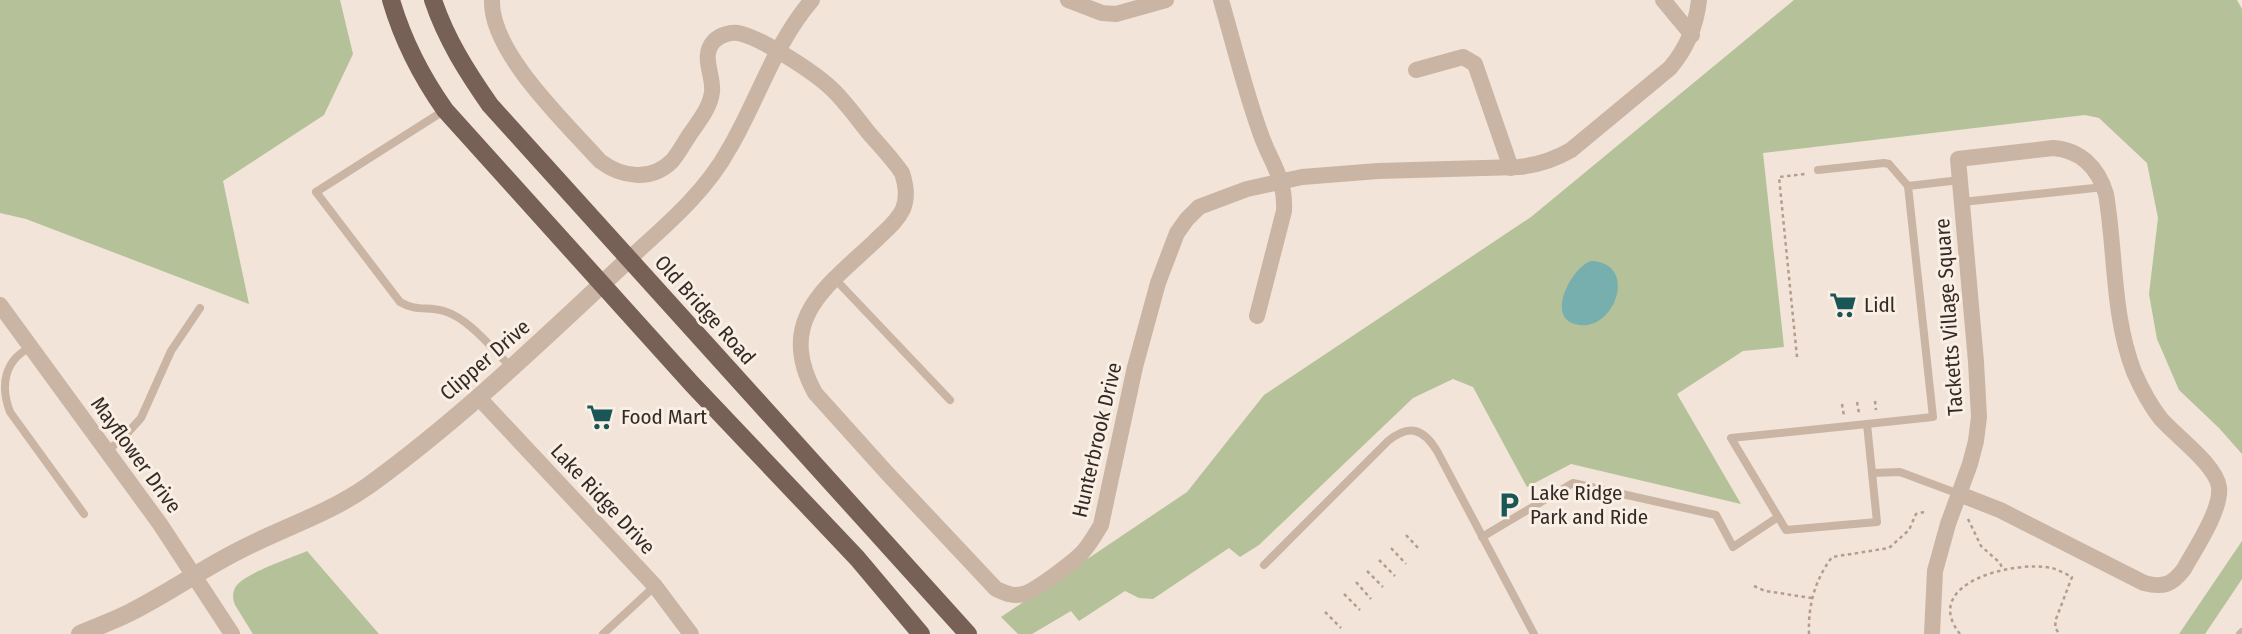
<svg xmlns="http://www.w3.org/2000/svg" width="2242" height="634" font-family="'Fira Sans Condensed',sans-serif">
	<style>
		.green { fill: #b5c198 }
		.water { fill: #77afaf }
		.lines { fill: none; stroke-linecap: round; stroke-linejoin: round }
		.path { stroke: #b59d8e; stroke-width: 2.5; stroke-dasharray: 3.5 3.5; stroke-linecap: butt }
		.service { stroke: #cab4a4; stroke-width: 8 }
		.minor { stroke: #cab4a4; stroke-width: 16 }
		.tertiary { stroke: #cab4a4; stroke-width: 18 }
		.primary { stroke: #776056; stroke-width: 18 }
		.labels { text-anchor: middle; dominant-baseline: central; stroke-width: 6; stroke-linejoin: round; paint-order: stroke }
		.poi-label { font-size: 21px; fill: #352a26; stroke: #f9efe4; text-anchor: start }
		.street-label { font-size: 21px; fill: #352a26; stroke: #f9efe4 }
	</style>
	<rect width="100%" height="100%" fill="#f2e4d8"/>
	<g class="green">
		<path d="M 0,0 L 340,0 L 353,54 L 324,115 L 223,181 L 249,304 L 26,219 L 0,213 Z"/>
		<path d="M 1794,0 L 2237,0 L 2242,9 L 2242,454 L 2219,428 L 2179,390 L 2157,339 L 2149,294 L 2158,218 L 2147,163 L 2099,118 L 2085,115 L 1763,153 L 1784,347 L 1743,351 L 1677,394 L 1741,504 L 1571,464 L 1527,487 L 1473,387 L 1453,379 L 1413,398 L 1259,545 L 1240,557 L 1229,548 L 1153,599 L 1139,598 L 1125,591 L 1079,621 L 1071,611 L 1032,634 L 1018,634 L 1001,617 L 1187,492 L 1264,395 L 1531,217 Z"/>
		<path d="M 2242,541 L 2242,579 L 2205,634 L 2179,634 Z"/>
		<path d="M 307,551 L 379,634 L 253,634 L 235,605 C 233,600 232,594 235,588 C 242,574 291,558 307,551 Z"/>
	</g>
	<path class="water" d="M 1591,261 C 1641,263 1613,336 1575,324 C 1546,316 1572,267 1591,261 Z"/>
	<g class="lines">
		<g class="path">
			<path d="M 1797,357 L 1779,177 L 1805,174"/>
			<path d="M 1875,401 L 1876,410"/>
			<path d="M 1857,402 L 1859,413"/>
			<path d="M 1842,404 L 1844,416"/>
			<path d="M 1968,519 L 1981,546 L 2000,563 L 2003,570"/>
			<path d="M 1406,535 L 1420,550"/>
			<path d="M 1391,548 L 1406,564"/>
			<path d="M 1379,560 L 1395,576"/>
			<path d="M 1367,571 L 1383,587"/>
			<path d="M 1356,582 L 1371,599"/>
			<path d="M 1754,586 L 1765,591 L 1812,598"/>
			<path d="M 1344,594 L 1360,610"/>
			<path d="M 1325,612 L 1341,628"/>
			<path d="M 1809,634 C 1808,605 1815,580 1832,557 L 1889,548 L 1909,530 L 1916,514 L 1924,512"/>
			<path d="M 1960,634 C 1919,582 2017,560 2052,568 C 2059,570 2066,574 2072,577 L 2056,619 L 2055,627 L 2059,634"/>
		</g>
		<g class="service">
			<path d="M 445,110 L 316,192 L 400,302 C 417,312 427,306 444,311 C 470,319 492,349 512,368"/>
			<path d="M 1818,170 L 1884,163 L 1889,164 L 1908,186"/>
			<path d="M 1962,202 L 2104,187"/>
			<path d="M 835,279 L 950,400"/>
			<path d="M 31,347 C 4,360 0,386 10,412 L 84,514"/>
			<path d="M 1867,424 L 1877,522 L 1786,530 L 1731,438 Z"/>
			<path d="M 1867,424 L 1933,417 L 1908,186 L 1960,180"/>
			<path d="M 107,451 L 122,439 L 141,418 L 171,351 L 200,308"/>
			<path d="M 1873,473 L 1900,472 L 1959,494"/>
			<path d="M 1482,537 L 1573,483 L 1716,515 L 1733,547 L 1778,517"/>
			<path d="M 1264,565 L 1388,441 C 1409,424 1423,428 1437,451 L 1534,634"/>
			<path d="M 603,634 L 655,586"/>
			<path d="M 2240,634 L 2242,632"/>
		</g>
		<g class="minor">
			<path d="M 492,0 C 490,52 566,123 600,161 C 621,177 651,182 672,161 C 679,153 684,143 690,134 C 699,121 710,108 712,92 C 714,75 700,56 714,41 C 720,35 730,32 738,33 C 762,38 816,73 834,91 C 846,103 857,118 868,132 C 879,145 892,158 902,173 C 906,185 908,197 903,209 C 897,222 885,231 875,241 C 826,287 775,320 815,393 L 887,473 L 996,589 C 1005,593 1013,597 1023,594 C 1035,591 1072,563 1082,553 C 1090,544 1095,535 1101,525 L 1135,367 L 1158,283 L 1177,233 L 1187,219 L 1199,207 L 1247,189 L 1302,177 L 1378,171 L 1519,167 C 1538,165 1554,160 1571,150 L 1670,68 C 1687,48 1696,27 1699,0"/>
			<path d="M 1068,0 L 1102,13 L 1116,14 L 1166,0"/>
			<path d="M 1221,0 C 1234,45 1245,91 1261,135 C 1271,163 1286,179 1284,211 L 1257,316"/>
			<path d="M 1663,0 L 1692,35"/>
			<path d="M 1416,70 L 1463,57 L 1475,64 L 1511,168"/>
			<path d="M 629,259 C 665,226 705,193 729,149 C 758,100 774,44 812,0"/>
			<path d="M 0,305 L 160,524 L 232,634"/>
			<path d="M 479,398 L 655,586 L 691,634"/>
			<path d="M 1932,634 L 1935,571 L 1948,524 L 1970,464 L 1976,441 L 1979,417 L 1976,362 L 1958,159 L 2053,148 C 2081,150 2098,168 2106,194 C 2116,254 2112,315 2134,372 C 2141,388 2150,405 2161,419 C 2176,436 2216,465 2219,487 C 2222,509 2195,549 2184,569 C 2172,585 2163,588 2144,583 L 2000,510 L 1959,494"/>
		</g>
		<path class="tertiary" d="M 80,634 C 96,627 113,621 129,613 C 167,594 202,569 240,550 C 282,528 328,514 368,486 C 462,418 544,338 629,259"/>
		<g class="primary">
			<path d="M 391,0 C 403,41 421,76 445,110 L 692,384 L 857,558 L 921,634"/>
			<path d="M 433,0 C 446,39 467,72 490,105 L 968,634"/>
		</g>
	</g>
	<defs>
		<symbol id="supermarket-bare" viewBox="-9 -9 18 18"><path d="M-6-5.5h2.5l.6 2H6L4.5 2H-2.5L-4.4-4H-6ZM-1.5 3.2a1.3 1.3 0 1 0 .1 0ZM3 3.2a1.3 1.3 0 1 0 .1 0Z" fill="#1b5657" stroke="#f9efe4" stroke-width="2.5" paint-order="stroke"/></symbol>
		<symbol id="parking-bare" viewBox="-9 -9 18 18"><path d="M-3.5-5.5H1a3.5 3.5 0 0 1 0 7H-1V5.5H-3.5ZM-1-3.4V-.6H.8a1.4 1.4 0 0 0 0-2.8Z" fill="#1b5657" stroke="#f9efe4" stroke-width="2.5" paint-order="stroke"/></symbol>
	</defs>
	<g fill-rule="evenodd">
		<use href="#supermarket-bare" x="1824" y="286" width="38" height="38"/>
		<use href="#supermarket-bare" x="581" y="398" width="38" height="38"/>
		<use href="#parking-bare" x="1490" y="486" width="38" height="38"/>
	</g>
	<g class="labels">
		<g class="poi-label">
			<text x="1864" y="305">Lidl</text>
			<text x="621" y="417">Food Mart</text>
			<text x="1530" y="493">Lake Ridge<tspan x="1530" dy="24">Park and Ride</tspan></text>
		</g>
		<g class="street-label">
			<text transform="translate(705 310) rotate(48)">Old Bridge Road</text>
			<text transform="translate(1949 317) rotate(-94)">Tacketts Village Square</text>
			<text transform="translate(485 360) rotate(-41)">Clipper Drive</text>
			<text transform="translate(1097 440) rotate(-77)">Hunterbrook Drive</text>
			<text transform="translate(136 455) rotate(54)">Mayflower Drive</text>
			<text transform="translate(603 499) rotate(47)">Lake Ridge Drive</text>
		</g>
	</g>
</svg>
